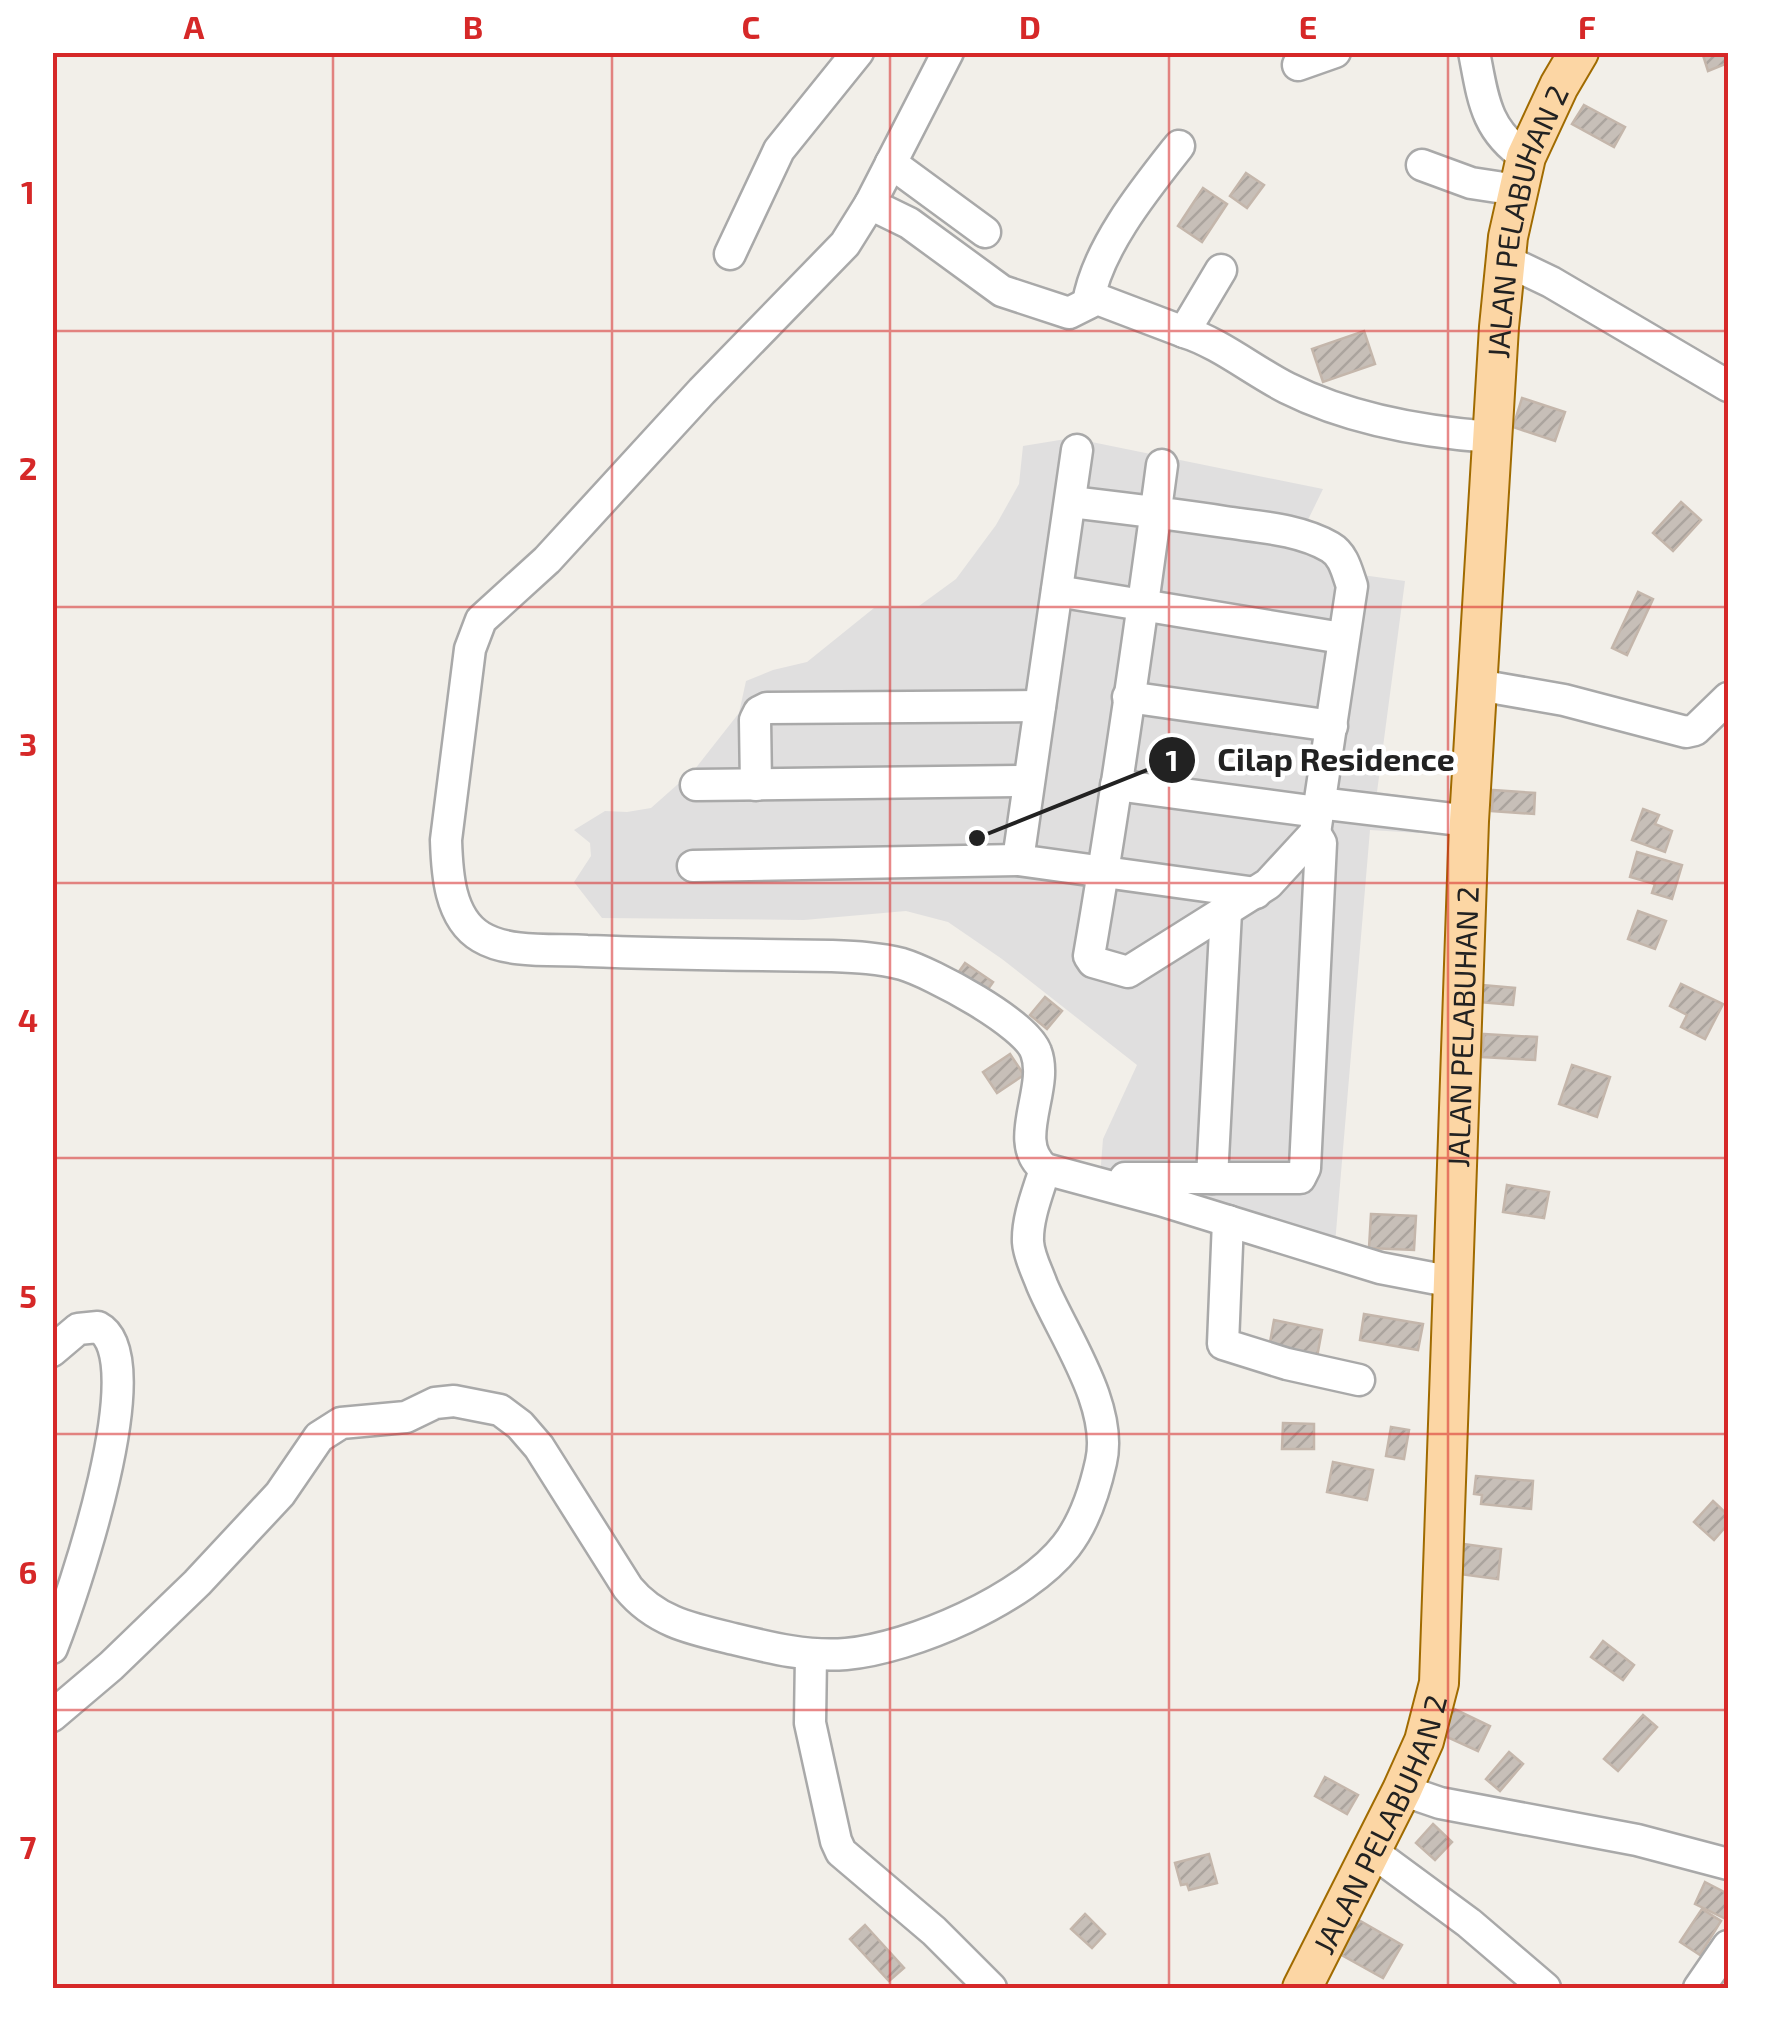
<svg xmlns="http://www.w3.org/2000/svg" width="1781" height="2041" font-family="'Exo 2',sans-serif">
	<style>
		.residential { fill: #e0dfdf }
		.building { fill: url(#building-hatch); stroke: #c4b6ab; stroke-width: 2.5 }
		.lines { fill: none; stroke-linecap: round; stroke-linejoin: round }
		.minor-casing { stroke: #a9a9a9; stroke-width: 35 }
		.major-casing { stroke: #a06b00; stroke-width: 42 }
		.minor { stroke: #fff; stroke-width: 30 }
		.major { stroke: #fcd6a4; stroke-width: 38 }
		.grid { fill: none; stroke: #d62828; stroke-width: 2.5; stroke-opacity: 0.55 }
		.labels { text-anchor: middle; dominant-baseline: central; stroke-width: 9; stroke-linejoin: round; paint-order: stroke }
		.street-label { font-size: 30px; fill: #222; stroke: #fff }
		.leader { fill: none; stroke: #222; stroke-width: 4 }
		.callout-dot { fill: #222; stroke: #fff; stroke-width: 4 }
		.mark-label { font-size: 30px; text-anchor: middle; font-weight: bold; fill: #fff }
		.callout-label { font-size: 32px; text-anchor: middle; font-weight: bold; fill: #222; stroke: #fff; stroke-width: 9; stroke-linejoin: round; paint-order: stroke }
		.neatline { fill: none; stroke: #d62828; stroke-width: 4 }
		.grid-label { font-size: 32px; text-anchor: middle; font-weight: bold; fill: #d62828 }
	</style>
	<defs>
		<pattern id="building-hatch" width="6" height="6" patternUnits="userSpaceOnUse" patternTransform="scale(2.5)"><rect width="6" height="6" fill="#c7bfb8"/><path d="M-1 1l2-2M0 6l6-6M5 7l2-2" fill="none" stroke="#aba49e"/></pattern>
	</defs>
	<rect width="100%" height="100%" fill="#f2efe9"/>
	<path class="residential" d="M 1072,438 L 1323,489 L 1304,528 L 1355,574 L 1405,581 L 1377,792 L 1421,798 L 1419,833 L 1370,830 L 1335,1244 L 1100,1177 L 1103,1139 L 1137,1065 L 1002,959 L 948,922 L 906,911 L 804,920 L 602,918 L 574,882 L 591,856 L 590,843 L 574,830 L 605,811 L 627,812 L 651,808 L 695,769 L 739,713 L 746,681 L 773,670 L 807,662 L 874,608 L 919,606 L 956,579 L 996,525 L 1019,484 L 1023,446 Z"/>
	<g class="building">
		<path d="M 1702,52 L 1728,52 L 1728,63 L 1708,71 Z"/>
		<path d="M 1584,105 L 1625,127 L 1614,147 L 1572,124 Z"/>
		<path d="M 1246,173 L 1264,185 L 1247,208 L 1230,196 Z"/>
		<path d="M 1203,188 L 1227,204 L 1202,242 L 1178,226 Z"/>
		<path d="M 1364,331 L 1375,364 L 1323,382 L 1312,349 Z"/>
		<path d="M 1522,398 L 1565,412 L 1555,441 L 1513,427 Z"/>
		<path d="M 1681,502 L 1701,520 L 1673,551 L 1653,533 Z"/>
		<path d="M 1638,592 L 1653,599 L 1627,655 L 1612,648 Z"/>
		<path d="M 1493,790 L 1535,793 L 1534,814 L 1492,811 Z"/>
		<path d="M 1643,809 L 1659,815 L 1655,824 L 1672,831 L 1665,852 L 1632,840 Z"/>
		<path d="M 1637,852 L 1682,865 L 1672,899 L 1652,893 L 1655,884 L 1630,877 Z"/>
		<path d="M 1638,911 L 1666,921 L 1655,949 L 1628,939 Z"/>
		<path d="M 965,963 L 993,982 L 979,1002 L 951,983 Z"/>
		<path d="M 1681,984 L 1723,1004 L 1705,1039 L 1681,1027 L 1687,1015 L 1670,1006 Z"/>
		<path d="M 1482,985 L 1515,988 L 1513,1005 L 1480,1002 Z"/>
		<path d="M 1045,997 L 1062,1011 L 1047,1029 L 1030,1015 Z"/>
		<path d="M 1484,1034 L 1537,1037 L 1535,1060 L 1482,1057 Z"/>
		<path d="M 1010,1054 L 1024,1075 L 997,1093 L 983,1072 Z"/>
		<path d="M 1572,1065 L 1610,1077 L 1597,1117 L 1559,1104 Z"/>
		<path d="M 1507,1185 L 1549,1192 L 1544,1218 L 1503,1212 Z"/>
		<path d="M 1371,1214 L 1416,1216 L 1414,1250 L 1369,1248 Z"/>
		<path d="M 1364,1314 L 1423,1324 L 1418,1350 L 1360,1340 Z"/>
		<path d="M 1274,1320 L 1322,1330 L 1317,1357 L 1269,1348 Z"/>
		<path d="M 1283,1423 L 1314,1424 L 1314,1449 L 1282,1449 Z"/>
		<path d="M 1391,1427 L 1409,1430 L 1404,1459 L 1386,1456 Z"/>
		<path d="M 1333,1462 L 1373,1470 L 1367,1500 L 1327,1492 Z"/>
		<path d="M 1476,1476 L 1533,1481 L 1531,1509 L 1481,1504 L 1482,1495 L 1474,1494 Z"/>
		<path d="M 1713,1501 L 1728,1515 L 1728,1524 L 1714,1540 L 1694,1522 Z"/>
		<path d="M 1456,1543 L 1501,1549 L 1498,1579 L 1452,1573 Z"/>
		<path d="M 1603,1641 L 1634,1665 L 1623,1680 L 1591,1657 Z"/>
		<path d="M 1450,1707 L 1490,1726 L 1478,1751 L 1438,1733 Z"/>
		<path d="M 1643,1715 L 1657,1727 L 1618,1771 L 1604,1759 Z"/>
		<path d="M 1509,1752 L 1523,1764 L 1500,1791 L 1486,1779 Z"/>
		<path d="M 1325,1777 L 1358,1795 L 1347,1814 L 1315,1796 Z"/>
		<path d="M 1433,1824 L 1452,1842 L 1435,1860 L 1416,1843 Z"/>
		<path d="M 1209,1854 L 1217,1883 L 1189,1890 L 1187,1884 L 1181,1885 L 1175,1863 Z"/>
		<path d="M 1705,1882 L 1728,1894 L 1728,1920 L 1695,1904 Z"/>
		<path d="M 1702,1909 L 1721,1921 L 1700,1955 L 1680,1942 Z"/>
		<path d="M 1085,1914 L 1105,1934 L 1092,1948 L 1071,1929 Z"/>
		<path d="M 1357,1919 L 1402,1945 L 1383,1978 L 1338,1953 Z"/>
		<path d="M 865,1925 L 904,1968 L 889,1981 L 850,1939 Z"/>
	</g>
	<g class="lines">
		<defs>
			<g id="minor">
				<path d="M 948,52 L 870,204 L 845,244 L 702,391 L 547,560 L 481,620 L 470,649 L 446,840 C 447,872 449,918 481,937 C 509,954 555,949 587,951 C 668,954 750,955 832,956 C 856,957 879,958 902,964 C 932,973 1026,1023 1036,1052 C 1050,1089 1010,1142 1045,1169 L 1160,1200 L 1380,1268 L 1453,1282"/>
				<path d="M 1474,52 C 1483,98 1485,130 1526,157"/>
				<path d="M 1298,65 L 1335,52"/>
				<path d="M 891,163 L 985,232"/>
				<path d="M 1422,165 L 1471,183 L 1517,190"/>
				<path d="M 870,204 L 909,223 L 1002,291 L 1069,313 L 1097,299 L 1184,332"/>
				<path d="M 730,254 L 779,150 L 858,52"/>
				<path d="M 1505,260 L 1551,282 L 1728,386"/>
				<path d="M 1221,270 L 1184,332 C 1218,342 1255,372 1287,388 C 1349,419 1422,432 1491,437"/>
				<path d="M 1088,303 C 1097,248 1145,189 1179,146"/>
				<path d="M 1077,450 L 1018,860 L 1256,893"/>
				<path d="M 1071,502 C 1122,508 1173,514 1225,522 C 1259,527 1299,529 1330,547 C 1344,555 1347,572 1352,586 L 1315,833 L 1268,884 L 1128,972 L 1093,962 L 1089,956 C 1117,793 1140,629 1162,465"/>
				<path d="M 1057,591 L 1342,638"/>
				<path d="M 1478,685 L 1564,700 L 1686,732 L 1695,730 L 1728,698"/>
				<path d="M 1128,697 L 1332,726"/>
				<path d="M 696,785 L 1028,781"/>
				<path d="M 756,785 L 755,720 L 759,712 L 767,708 L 1040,706"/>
				<path d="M 1116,785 L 1318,812"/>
				<path d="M 1319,803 L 1469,821"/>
				<path d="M 693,866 L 1018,860"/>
				<path d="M 1125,1178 L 1300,1178 L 1305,1168 L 1321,843 L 1315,833"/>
				<path d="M 1212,1178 L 1226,912"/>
				<path d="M 1228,1221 L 1223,1344 L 1287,1364 L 1359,1380"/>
				<path d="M 52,1351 L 78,1329 L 98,1327 C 155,1357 72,1597 52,1648"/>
				<path d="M 811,1655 L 810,1723 L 836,1841 L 841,1852 L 934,1931 L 991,1988"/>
				<path d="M 52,1716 L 111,1666 L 197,1583 L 280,1494 L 319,1437 L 341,1423 L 406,1417 L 435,1403 L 454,1401 L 500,1410 L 520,1425 L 539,1447 L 628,1588 C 656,1622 692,1629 734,1639 C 771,1648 807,1657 846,1654 C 912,1648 1025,1599 1066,1546 C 1084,1523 1095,1489 1101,1462 C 1114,1406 1063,1335 1042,1285 C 1037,1271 1029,1257 1028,1242 C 1027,1218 1038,1192 1045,1169"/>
				<path d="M 1402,1790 L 1440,1803 L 1637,1840 L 1728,1864"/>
				<path d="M 1370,1850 L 1469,1923 L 1545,1988"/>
				<path d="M 1699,1988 L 1728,1946"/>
			</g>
			<g id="major">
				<path id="s1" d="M 1302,1988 L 1402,1790 L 1424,1741 L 1439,1683 L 1469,821 L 1499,327 L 1508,237 L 1526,157 L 1559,86 L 1579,52"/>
			</g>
		</defs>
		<use href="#minor" class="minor-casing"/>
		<use href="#major" class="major-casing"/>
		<use href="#minor" class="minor"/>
		<use href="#major" class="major"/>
	</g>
	<path class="grid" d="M 333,52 L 333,1988M 612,52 L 612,1988M 890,52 L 890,1988M 1169,52 L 1169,1988M 1448,52 L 1448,1988M 52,331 L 1728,331M 52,607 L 1728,607M 52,883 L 1728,883M 52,1158 L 1728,1158M 52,1434 L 1728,1434M 52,1710 L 1728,1710"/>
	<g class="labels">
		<g class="street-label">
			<text stroke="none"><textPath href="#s1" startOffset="1802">JALAN PELABUHAN 2</textPath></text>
			<text stroke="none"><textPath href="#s1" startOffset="992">JALAN PELABUHAN 2</textPath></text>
			<text stroke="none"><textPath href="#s1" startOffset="182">JALAN PELABUHAN 2</textPath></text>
		</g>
	</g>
	<path class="leader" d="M977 838L1172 760"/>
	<g class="callout-dot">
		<circle cx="977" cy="838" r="10"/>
		<circle cx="1172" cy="760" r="25"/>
	</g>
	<g class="mark-label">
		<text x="1172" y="771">1</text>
	</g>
	<g class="callout-label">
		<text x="1336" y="771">Cilap Residence</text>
	</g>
	<rect width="1781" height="2041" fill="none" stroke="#ffffff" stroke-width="110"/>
	<rect x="55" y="55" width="1671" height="1931" class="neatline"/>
	<g class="grid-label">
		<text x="194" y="39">A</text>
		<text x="473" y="39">B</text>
		<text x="751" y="39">C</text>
		<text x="1030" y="39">D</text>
		<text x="1308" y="39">E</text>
		<text x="1587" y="39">F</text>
		<text x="28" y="204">1</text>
		<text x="28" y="480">2</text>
		<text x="28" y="756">3</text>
		<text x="28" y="1032">4</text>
		<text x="28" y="1308">5</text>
		<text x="28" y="1584">6</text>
		<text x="28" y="1859">7</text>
	</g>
</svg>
